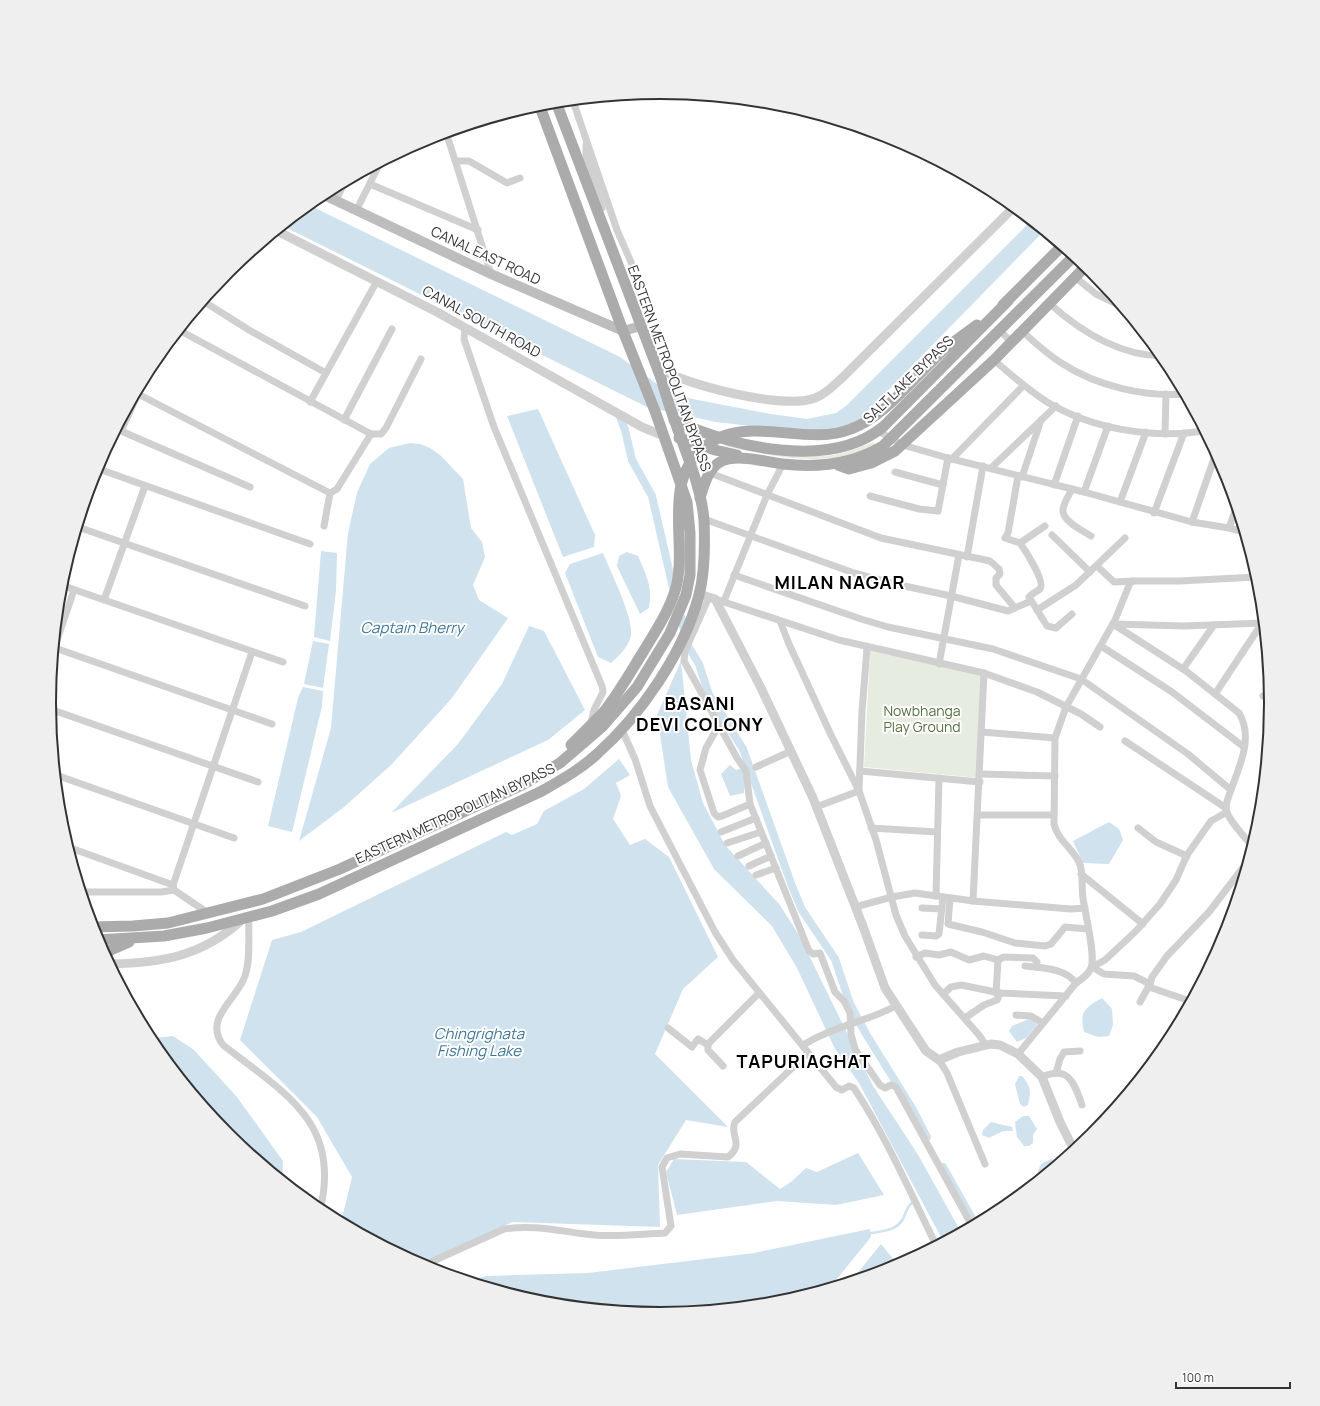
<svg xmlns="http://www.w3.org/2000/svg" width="1320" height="1406" font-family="Manrope,sans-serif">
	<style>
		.green { fill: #e6ecdf }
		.water { fill: #cfe2ee }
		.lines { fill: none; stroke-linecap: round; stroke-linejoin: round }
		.stream { stroke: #cfe2ee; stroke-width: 2.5 }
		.canal { stroke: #cfe2ee; stroke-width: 8 }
		.minor { stroke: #d0d0d0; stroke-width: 7 }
		.tertiary { stroke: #d0d0d0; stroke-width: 9 }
		.secondary { stroke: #bdbdbd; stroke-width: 10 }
		.primary { stroke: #ababab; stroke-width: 11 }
		.primary-bridge { stroke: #ababab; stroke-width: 11 }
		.labels { text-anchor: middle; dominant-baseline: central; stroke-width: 4; stroke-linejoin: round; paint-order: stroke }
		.street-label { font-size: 14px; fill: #333; stroke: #fff }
		.park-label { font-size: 14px; fill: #56703f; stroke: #fff }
		.water-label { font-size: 15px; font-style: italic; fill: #3f7597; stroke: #fff }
		.district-label { font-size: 18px; font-weight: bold; letter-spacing: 1px; fill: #000; stroke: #fff }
		.rim { fill: none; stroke: #333; stroke-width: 2 }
	</style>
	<rect width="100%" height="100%" fill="#fff"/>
	<g class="green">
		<path d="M 874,442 L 875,445 C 827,469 775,457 725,446 L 726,444 C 760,449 798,460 833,455 C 847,453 860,447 874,442 Z"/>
		<path d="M 870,651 L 981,674 L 979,778 L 864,767 Z"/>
	</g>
	<g class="water">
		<path d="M 309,205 L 620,357 L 672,395 L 771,414 L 807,419 L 836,413 L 846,406 L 1031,221 L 1044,231 L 860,419 L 838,429 L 794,431 L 716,422 L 647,407 L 283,226 Z"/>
		<path d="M 538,409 L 595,535 L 594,547 L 563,557 L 507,416 Z"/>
		<path d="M 410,443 L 420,444 L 430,448 L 440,455 L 463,479 L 471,528 L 482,542 L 485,557 L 473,585 L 479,600 L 508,618 L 452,698 L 391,765 L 344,807 L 299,841 L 331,728 L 348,533 L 357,493 L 370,464 L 389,448 Z"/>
		<path d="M 321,551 L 337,553 L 336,591 L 330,641 L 314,637 Z"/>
		<path d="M 627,552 L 638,556 C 646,575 653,587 649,608 L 640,614 L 617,566 L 619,556 Z"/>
		<path d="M 603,553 C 610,571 634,618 631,636 C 628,647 619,656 611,663 L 598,657 L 565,573 L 570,564 Z"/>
		<path d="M 529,626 L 544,631 L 585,710 L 548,740 L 391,813 L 458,744 L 502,684 Z"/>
		<path d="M 313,641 L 329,644 L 323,688 L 304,684 Z"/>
		<path d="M 681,661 L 691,760 L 703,803 L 725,845 L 779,904 L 799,935 L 873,1086 L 917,1153 L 961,1232 L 943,1241 L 859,1083 L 835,1049 L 797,968 L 772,926 L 714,869 L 668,787 L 657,715 Z"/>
		<path d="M 303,687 L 323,691 L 322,706 L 292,832 L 268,826 L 298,698 Z"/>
		<path d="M 619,759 L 630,775 L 616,783 L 621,796 L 613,819 L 630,845 L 645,839 L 669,857 L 718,957 L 683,989 L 655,1054 L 728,1127 L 686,1120 L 658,1165 L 660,1227 L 512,1222 L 428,1268 L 426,1267 L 341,1222 L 352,1177 L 317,1117 L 240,1040 L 272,940 L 301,932 L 506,832 L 512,835 L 537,824 L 544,811 L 584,789 Z"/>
		<path d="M 730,765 L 736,770 L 743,768 L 745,777 L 744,793 L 730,796 L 721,774 Z"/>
		<path d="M 1109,822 L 1119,829 L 1123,840 L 1109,864 L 1083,863 L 1073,841 Z"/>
		<path d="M 1102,998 L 1112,1009 L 1113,1025 L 1109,1036 L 1098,1037 L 1084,1032 C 1079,1011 1085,1008 1102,998 Z"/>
		<path d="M 1029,1019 L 1035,1019 L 1037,1025 L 1026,1038 L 1017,1042 L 1009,1031 L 1012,1026 Z"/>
		<path d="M 173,1036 L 194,1050 L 237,1097 L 283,1161 L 282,1180 L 228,1135 L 151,1041 L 154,1038 Z"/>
		<path d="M 1019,1076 L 1022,1076 C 1031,1086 1031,1092 1028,1105 L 1024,1107 L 1020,1104 L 1015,1084 Z"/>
		<path d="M 1023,1116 L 1029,1116 L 1037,1129 L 1033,1135 L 1033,1143 L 1029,1146 L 1024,1146 L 1017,1137 L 1015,1122 Z"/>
		<path d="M 991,1122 L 1012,1127 L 1013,1131 L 1003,1131 L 989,1138 L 982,1135 L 983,1130 Z"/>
		<path d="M 858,1153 L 884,1195 L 836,1205 L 777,1201 L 677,1215 L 666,1172 L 674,1159 L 746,1162 L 780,1189 L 791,1182 L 806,1168 L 817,1172 Z"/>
		<path d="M 1051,1159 L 1057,1164 L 1041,1177 L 1038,1171 L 1041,1164 Z"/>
		<path d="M 870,1229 L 871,1237 L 831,1286 L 779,1302 L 660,1314 L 541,1302 L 471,1281 L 486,1276 L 588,1273 L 754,1253 Z"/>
		<path d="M 881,1244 L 898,1265 L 852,1280 Z"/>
	</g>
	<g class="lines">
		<path class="stream" d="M 871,1233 C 882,1231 896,1231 903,1219 C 906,1213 906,1208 912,1203"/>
		<g class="canal">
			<path d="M 619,414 L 625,430 L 632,460 L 652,496 L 674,592"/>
			<path d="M 681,617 L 688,646 L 699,664 L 709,695 L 743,749 L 792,886 L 802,910 L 835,959 L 850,1004 L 866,1034 L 912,1108 L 927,1137"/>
			<path d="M 943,1167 L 975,1224"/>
		</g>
		<g class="minor">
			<path d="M 573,101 L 617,230 L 637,276"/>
			<path d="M 446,132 L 491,274"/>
			<path d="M 586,145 L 586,158 L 602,208"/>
			<path d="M 456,161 L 469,161 L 507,183 L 520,178"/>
			<path d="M 370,184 L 478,230"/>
			<path d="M 336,200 L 345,182"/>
			<path d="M 356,211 L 380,163"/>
			<path d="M 1075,277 L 1096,294 L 1121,306"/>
			<path d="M 203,301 L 249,330 L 326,373"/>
			<path d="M 1049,303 C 1080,331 1118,355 1161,356"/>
			<path d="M 465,328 L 464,339 L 494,427 L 602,686 L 603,692 L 594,710 L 591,723"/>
			<path d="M 179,330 L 371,434 L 381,434 L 386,428 L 421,359"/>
			<path d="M 1000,331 L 1012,342"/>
			<path d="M 1022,331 C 1035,343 1048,355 1063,364 C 1097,386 1144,397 1184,394"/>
			<path d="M 994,360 C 1011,375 1028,390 1047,402 C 1092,429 1152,439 1204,431"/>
			<path d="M 136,393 L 330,493 L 337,489 L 371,434"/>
			<path d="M 138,394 L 121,431 L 250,487"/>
			<path d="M 310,402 L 377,281"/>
			<path d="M 344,420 L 392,329"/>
			<path d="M 878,431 L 903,445 L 948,458 L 1084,492 L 1192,522 L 1229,528 L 1244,532"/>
			<path d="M 1165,434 L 1166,394"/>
			<path d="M 952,459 L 1023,386"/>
			<path d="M 96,468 L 310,544"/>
			<path d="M 991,468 L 1056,406"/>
			<path d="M 895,472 L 943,485"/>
			<path d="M 710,473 L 881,538 L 990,561 L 999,569 L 1000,574 L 996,578 L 996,585 L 1015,608"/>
			<path d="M 1018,476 L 1008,533 L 1005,538 L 1020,543 L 1045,526"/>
			<path d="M 1022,477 L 1041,420"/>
			<path d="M 1054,485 L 1078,416"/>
			<path d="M 1072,489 C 1069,495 1063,504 1063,510 C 1062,521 1083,531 1091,536"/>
			<path d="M 1084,492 L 1108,426"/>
			<path d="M 870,496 L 919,509 L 938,511 L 948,458"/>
			<path d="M 1120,502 L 1146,432"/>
			<path d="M 1154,513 L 1184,433"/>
			<path d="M 704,519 L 854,573 L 895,584 L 951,596 L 1008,611 L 1031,601"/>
			<path d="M 1192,522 L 1216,453"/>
			<path d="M 324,526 L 330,493"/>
			<path d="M 78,527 L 305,606"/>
			<path d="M 1229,528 L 1236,508"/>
			<path d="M 1052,535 L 1090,572"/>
			<path d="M 1020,543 C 1025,550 1046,582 1040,589 C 1037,592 1032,593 1029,597 L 1047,626 L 1056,628 L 1072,614"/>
			<path d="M 967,557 L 983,466"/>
			<path d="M 1097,566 L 1114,582 L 1133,581"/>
			<path d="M 734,575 L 861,619 L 888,627 L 993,649 L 1081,679 L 1188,754 L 1231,790"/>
			<path d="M 61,585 L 283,662"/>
			<path d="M 709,597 L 685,651 L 684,661 L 737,758 L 746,771 L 750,804 L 809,951 L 813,954 L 820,953 L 835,992 L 844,1001 L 850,1013 L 851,1034 L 855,1049 L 880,1085 L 885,1088 L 891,1085 L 896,1087 L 972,1226"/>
			<path d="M 715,599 L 839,640 L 984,673 L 1037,692 L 1081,714 L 1100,727"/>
			<path d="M 104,600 L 145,486"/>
			<path d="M 724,601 L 767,495 L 783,464"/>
			<path d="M 1037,610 L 1076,585 L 1125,538"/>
			<path d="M 780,621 L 789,644 L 831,735 L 859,791 L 876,840 L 896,915 L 905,936 L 935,985 L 979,1035 L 986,1045"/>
			<path d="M 1113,624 L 1186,671 L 1239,713 C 1253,736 1241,763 1232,787 C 1230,793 1226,801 1226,808 C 1226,818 1245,837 1252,846"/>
			<path d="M 1113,624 L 1184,626 L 1263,623"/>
			<path d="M 1101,646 L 1172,692 L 1244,747"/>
			<path d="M 55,648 L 272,724"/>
			<path d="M 54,649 L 74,590"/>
			<path d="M 939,664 L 959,555"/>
			<path d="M 1183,669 L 1214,625"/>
			<path d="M 1215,694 L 1262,623"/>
			<path d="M 1263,696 L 1267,695 L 1270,690"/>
			<path d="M 50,709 L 258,782"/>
			<path d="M 719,725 L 706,748 L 700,770 L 714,813 L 718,817 L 722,816 L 750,804"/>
			<path d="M 622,730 L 635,759 L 650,806 L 715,932 L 733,960 L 836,1087 L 842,1090 L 849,1086 L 854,1088 C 887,1138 910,1192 936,1245"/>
			<path d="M 982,732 L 1055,738"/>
			<path d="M 1125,741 L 1226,808"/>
			<path d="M 756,767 L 791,751"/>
			<path d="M 860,771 L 980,782"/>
			<path d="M 981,774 L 1055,776"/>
			<path d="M 56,775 L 234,838"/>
			<path d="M 816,807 L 859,791 L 862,711 L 867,648"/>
			<path d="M 979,815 L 1054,815"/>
			<path d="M 871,828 L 937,832"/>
			<path d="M 1138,828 L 1156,842 L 1187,856"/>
			<path d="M 721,832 L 756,818"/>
			<path d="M 727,843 L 761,832"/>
			<path d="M 68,847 L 173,885"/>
			<path d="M 738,856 L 766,843"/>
			<path d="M 749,866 L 771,856"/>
			<path d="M 1081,874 L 1143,924"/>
			<path d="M 756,875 L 776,868"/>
			<path d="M 174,890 L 173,885 L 252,652"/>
			<path d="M 82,892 L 161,892 L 174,890 L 208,913"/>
			<path d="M 936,896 L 939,778"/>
			<path d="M 950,898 L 948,924 L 982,932 L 1015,943 L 1045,946 L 1051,944 L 1065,927 L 1088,929"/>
			<path d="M 973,901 L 984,673"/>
			<path d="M 855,907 L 892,897 L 915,893 L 973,901 L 1071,909 L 1085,908"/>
			<path d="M 922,908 L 942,909"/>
			<path d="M 249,917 C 248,936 251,958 245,976 C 237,1000 203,1018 223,1045 C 283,1092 342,1122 320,1210"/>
			<path d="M 922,935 L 936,936 L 939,934 L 943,897"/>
			<path d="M 916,957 L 925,953 L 939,955 L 951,952 L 969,960 L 984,956 L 998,960 L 1004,957 L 1033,958 L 1037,962 L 1036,967"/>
			<path d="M 1025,966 C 1043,968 1065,968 1076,983"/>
			<path d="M 1092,967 L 1105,960 L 1136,931 L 1160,904 L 1176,880 L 1187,855 L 1211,821 L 1227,812"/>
			<path d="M 1092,967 L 1104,974 L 1134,976 L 1150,984"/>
			<path d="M 1149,987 L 1190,1001"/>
			<path d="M 996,993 L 998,960"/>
			<path d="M 943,994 L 951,987 L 961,985 L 1000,993 L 1066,996"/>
			<path d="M 1140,1002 L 1150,984 L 1152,977 L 1167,956 L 1209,912 L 1248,861"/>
			<path d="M 1016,1015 L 1031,1016 L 1043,1023"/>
			<path d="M 965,1018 L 984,1005 L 997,1000 L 1000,993"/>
			<path d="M 668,1028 L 692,1047 L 698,1039 L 708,1045"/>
			<path d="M 803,1045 C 834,1026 865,1022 896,1006"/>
			<path d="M 1018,1054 L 1076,983 C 1082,979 1088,975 1091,968 C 1096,955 1085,914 1083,898 C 1081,886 1084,873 1079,862 C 1072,848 1057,839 1054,824 L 1055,738 L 1066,707 L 1115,620 L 1130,583 L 1133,581 L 1179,581 L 1257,577"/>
			<path d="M 939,1060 L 947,1073 L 985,1164"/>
			<path d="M 723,1066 L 708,1050 L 708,1044 L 759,993"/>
			<path d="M 1056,1073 L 1060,1059 L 1064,1052 L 1080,1051"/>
			<path d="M 1042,1077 C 1069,1065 1074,1083 1082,1105"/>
			<path d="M 422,1266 L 504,1229 C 535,1224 563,1232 594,1235 C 617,1237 641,1234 665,1233 L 671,1226 L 662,1167 L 667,1158 L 680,1154 L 728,1157 C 745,1144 729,1135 735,1122 L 808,1053"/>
		</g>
		<g class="tertiary">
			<path d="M 277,231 L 437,312 L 642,427 L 664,436"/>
			<path d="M 657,367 C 684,385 784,410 815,398 C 826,394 834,385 842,378 L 1014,207"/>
			<path d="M 699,594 L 715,599 L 761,688 L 813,798 L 864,929 L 885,988 L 926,1051 L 939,1060 L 958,1052 L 991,1044 L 1000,1045 L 1018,1054 L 1042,1077 L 1060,1122 L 1074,1150"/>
			<path d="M 110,964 C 162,963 203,956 243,919"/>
		</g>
		<path class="secondary" d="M 322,194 L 491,274 L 623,331 L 641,326"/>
		<g class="primary">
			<path d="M 1003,305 L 1062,246"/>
			<path d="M 947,347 L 977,325"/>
			<path d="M 674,420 C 731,447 831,471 884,426 L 1008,301"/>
			<path d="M 679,438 L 715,450 L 737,455"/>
			<path d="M 838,465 L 849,469 L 871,463 L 895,451 L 994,360 L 1086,266"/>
			<path d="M 700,498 C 704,485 708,469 720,462 C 737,453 765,462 783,464 C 818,468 853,464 883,446 L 1074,256"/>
			<path d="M 571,745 L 603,713"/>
			<path d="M 92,927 L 133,926 L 168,923 L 263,899 L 340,869 L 522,785 L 560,763 L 603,726 L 637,687 L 670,633 L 686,595 L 690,575 L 690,533 L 687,502 L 655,411 L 623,331 L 539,104"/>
			<path d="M 97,940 L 164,936 L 207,928 L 272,911 L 319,894 L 542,791 C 561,780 581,769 597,754 C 641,715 684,652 699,595 C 705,572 705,544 704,520 C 701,485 685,451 674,419 C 669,405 665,392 661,378 L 556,102"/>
			<path d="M 104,953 L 129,942"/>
		</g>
		<path class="primary-bridge" d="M 603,713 C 618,694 630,673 643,652 C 655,632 668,613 675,591 C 689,546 661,485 702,449 C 744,411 803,448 851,429 C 887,416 917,373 947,347"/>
	</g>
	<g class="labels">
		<g class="street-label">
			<text transform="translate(486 255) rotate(25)">CANAL EAST ROAD</text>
			<text transform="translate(482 321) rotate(29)">CANAL SOUTH ROAD</text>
			<text transform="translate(670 368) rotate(70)">EASTERN METROPOLITAN BYPASS</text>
			<text transform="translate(908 379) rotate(-44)">SALT LAKE BYPASS</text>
			<text transform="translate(455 813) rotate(-25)">EASTERN METROPOLITAN BYPASS</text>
		</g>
		<g class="park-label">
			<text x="922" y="710">Nowbhanga<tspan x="922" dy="16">Play Ground</tspan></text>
		</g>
		<g class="water-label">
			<text x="412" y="627">Captain Bherry</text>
			<text x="479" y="1033">Chingrighata<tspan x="479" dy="17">Fishing Lake</tspan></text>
		</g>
		<g class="district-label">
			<text x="840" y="582">MILAN NAGAR</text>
			<text x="700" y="703">BASANI<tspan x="700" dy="21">DEVI COLONY</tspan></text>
			<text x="804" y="1061">TAPURIAGHAT</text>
		</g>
	</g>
	<path d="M0 0H1320V1406H0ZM56 703a604 604 0 1 1 1208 0a604 604 0 1 1-1208 0Z" fill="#efefef" fill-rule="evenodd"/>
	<path class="rim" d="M56 703a604 604 0 1 1 1208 0a604 604 0 1 1-1208 0Z"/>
	<path d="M1176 1382v6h114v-6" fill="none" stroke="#333333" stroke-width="2"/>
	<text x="1182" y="1382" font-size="12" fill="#333333" stroke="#ffffff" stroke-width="3" paint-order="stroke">100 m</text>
</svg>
